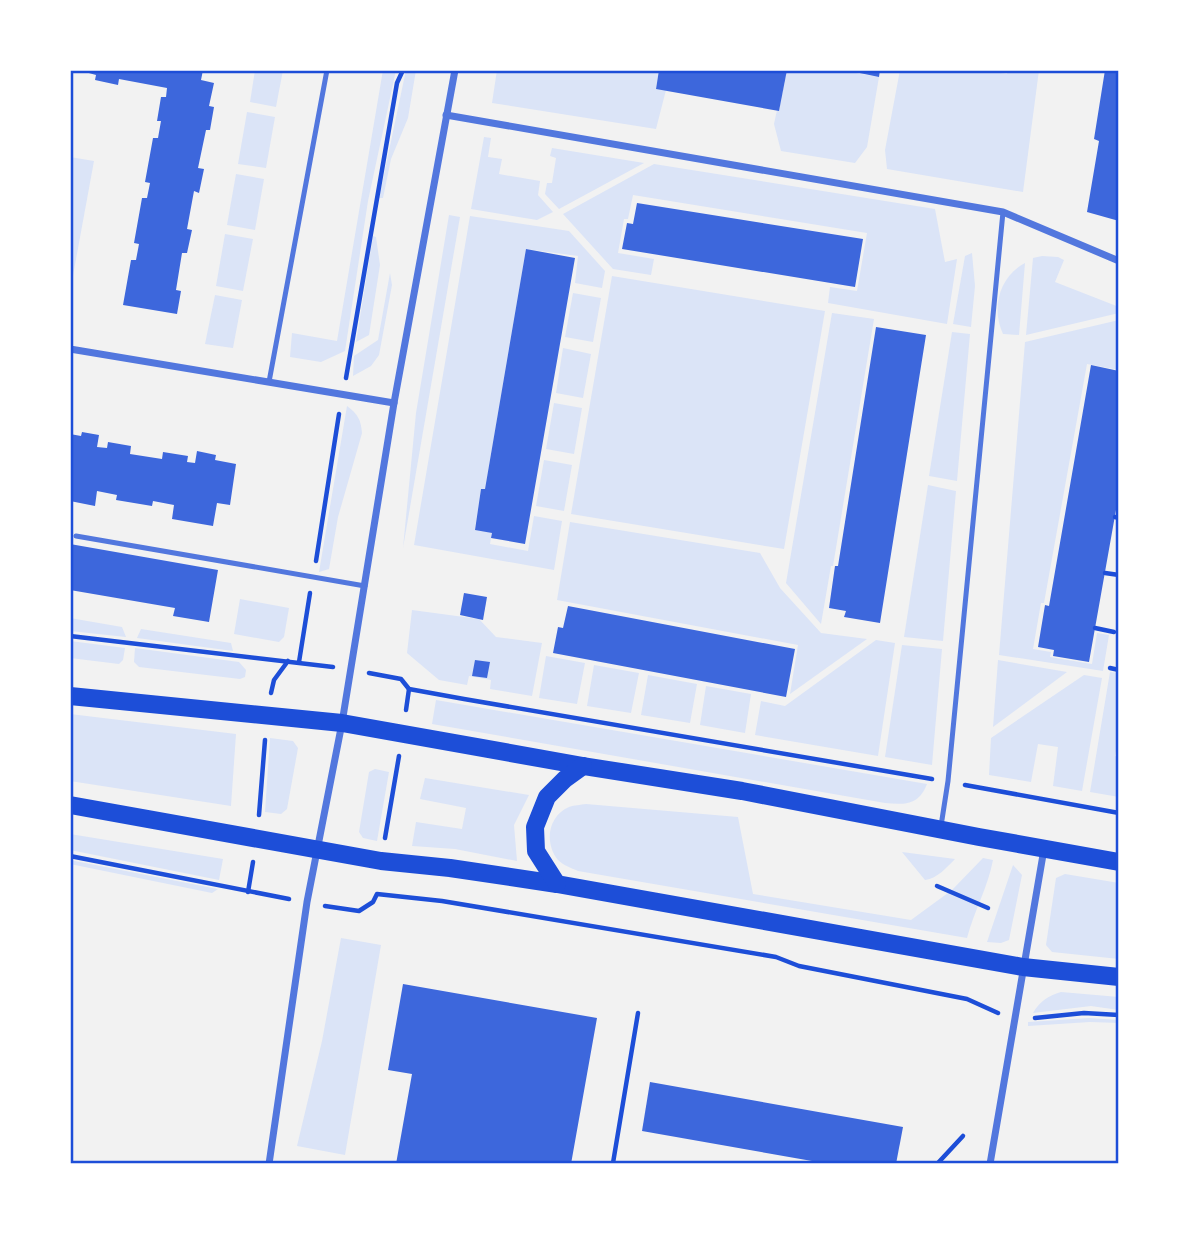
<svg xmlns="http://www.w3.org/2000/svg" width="1189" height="1234" font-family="'Roboto Condensed',sans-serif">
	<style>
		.green { fill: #dbe4f7 }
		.building { fill: #3d67dc }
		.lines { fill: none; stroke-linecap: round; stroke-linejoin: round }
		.path { stroke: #1d4ed8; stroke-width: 4.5 }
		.service { stroke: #5277de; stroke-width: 5 }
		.minor { stroke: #5277de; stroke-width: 7 }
		.primary { stroke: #1d4ed8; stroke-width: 18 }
		.neatline { fill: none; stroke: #1d4ed8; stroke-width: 2.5 }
	</style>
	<rect width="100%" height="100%" fill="#f2f2f2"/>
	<g class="green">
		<path d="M 255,70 L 283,70 L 276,107 L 250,102 Z"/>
		<path d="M 383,70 L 396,70 L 368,201 L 345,351 L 321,362 L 290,357 L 292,333 L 337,341 Z"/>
		<path d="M 406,70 L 416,70 L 408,118 L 391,159 L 383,198 L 379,198 Z"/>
		<path d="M 497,70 L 659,70 L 656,88 L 666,90 L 656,129 L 492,103 Z"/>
		<path d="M 787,70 L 838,70 L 879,77 L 867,147 L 855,163 L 781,151 L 774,124 L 777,110 L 779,110 Z"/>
		<path d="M 900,70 L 982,70 L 1007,74 L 1008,70 L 1039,70 L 1023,192 L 887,169 L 885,150 Z"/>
		<path d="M 247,112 L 275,117 L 266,168 L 238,164 Z"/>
		<path d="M 484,137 L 491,138 L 488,157 L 502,159 L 499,174 L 540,181 L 538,195 L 553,212 L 537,220 L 471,209 Z"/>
		<path d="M 552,148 L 644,163 L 559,209 L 545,194 L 547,183 L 552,183 L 556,158 L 550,156 Z"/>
		<path d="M 70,157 L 94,161 L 72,281 L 70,280 Z"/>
		<path d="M 654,164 L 935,209 L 945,262 L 957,259 L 947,324 L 828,303 L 830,287 L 857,291 L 867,233 L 633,195 L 628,219 L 624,219 L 618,253 L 654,259 L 651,275 L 613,269 L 563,214 Z"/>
		<path d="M 236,174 L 264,179 L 255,230 L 227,225 Z"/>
		<path d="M 449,215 L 460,217 L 403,548 L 416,413 Z"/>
		<path d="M 470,216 L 569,231 L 605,271 L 602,288 L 575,283 L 578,256 L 526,249 L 485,489 L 481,489 L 475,529 L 492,533 L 490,544 L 528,551 L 534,516 L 562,521 L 554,570 L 414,545 Z"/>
		<path d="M 225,234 L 253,239 L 243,291 L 216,286 Z"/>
		<path d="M 373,236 L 376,237 L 380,265 L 369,335 L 356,342 Z"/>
		<path d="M 972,253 L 975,286 L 971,327 L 953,324 L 965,256 Z"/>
		<path d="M 1042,256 L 1058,257 L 1064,260 L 1055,282 L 1119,307 L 1119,313 L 1026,335 L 1033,258 Z"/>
		<path d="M 1025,263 L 1019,335 L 1003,334 C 991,308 999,277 1025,263 Z"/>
		<path d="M 390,273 L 392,285 L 379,355 L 371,366 L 353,376 L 354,356 L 378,340 Z"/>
		<path d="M 612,276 L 825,311 L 784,549 L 571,514 Z"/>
		<path d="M 573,293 L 601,298 L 593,342 L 565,337 Z"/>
		<path d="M 215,295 L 242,300 L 233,348 L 205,344 Z"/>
		<path d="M 832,313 L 874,319 L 833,566 L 831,566 L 821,624 L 786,583 Z"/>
		<path d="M 1119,320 L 1119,370 L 1087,364 L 1044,603 L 1041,603 L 1033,649 L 1051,652 L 1050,657 L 1092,664 L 1097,633 L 1109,635 L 1103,671 L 999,655 L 1025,342 Z"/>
		<path d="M 952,332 L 970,334 L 957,481 L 929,476 Z"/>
		<path d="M 563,348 L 591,354 L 583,398 L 556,393 Z"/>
		<path d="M 554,403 L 582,408 L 574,454 L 546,449 Z"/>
		<path d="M 347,406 C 358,414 361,420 362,433 L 338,517 L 329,569 L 319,572 Z"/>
		<path d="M 544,460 L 572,465 L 564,511 L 536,506 Z"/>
		<path d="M 928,485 L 956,491 L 943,641 L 904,637 Z"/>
		<path d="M 570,522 L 760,553 L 780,588 L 821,633 L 867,639 L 790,694 L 798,645 L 557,600 Z"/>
		<path d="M 240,599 L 289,608 L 284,637 L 279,642 L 234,634 Z"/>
		<path d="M 412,610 L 479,619 L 496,637 L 542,643 L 532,696 L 490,689 L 491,680 L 469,676 L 467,685 L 439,680 L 407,653 Z"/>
		<path d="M 70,618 L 122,627 L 126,637 L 70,631 Z"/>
		<path d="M 141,629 L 231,643 L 233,651 L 137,638 Z"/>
		<path d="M 876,640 L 895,643 L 878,756 L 755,735 L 761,701 L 785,706 Z"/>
		<path d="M 70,641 L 125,648 L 123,660 L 119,664 L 70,658 Z"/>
		<path d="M 902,645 L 942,649 L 932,765 L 885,757 Z"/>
		<path d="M 135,648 L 239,662 L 246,670 L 245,677 L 240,679 L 139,667 L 134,662 Z"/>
		<path d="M 546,656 L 585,663 L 577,704 L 539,698 Z"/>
		<path d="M 998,660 L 1067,672 L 993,727 Z"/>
		<path d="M 594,665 L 639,673 L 631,713 L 587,706 Z"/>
		<path d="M 1110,672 L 1119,673 L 1119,735 L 1115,756 L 1119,758 L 1119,797 L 1090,792 Z"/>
		<path d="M 648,675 L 697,684 L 690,723 L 641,715 Z"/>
		<path d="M 1084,675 L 1102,678 L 1082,791 L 1053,786 L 1058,747 L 1038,744 L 1031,782 L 989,775 L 991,738 Z"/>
		<path d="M 706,686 L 751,694 L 745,733 L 700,725 Z"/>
		<path d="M 436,700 L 927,784 C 919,805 905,805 885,803 L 432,724 Z"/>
		<path d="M 70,714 L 236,734 L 231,806 L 70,781 Z"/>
		<path d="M 270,738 L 293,741 L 298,748 L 287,809 L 281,814 L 265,812 Z"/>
		<path d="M 375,769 L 389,772 L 377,841 L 363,838 L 359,832 L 369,772 Z"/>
		<path d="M 425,778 L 529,795 L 514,825 L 517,861 L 455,849 L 412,846 L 416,822 L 462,829 L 466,808 L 420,799 Z"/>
		<path d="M 586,804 L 738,817 L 753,894 L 911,920 L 952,890 L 983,858 L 993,860 C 988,887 974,911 967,938 L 578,871 C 571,868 563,865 558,860 C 544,843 548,816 569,807 C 574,805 581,805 586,804 Z"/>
		<path d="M 70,834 L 223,859 L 219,880 L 70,850 Z"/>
		<path d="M 902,852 L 955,859 C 946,868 938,878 925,880 Z"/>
		<path d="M 70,860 L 218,889 L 212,893 L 70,864 Z"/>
		<path d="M 1013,865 L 1022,875 L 1009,940 L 1001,943 L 987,942 Z"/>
		<path d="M 1065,874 L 1119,883 L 1119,959 L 1052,952 L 1046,945 L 1056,878 Z"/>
		<path d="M 341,938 L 381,945 L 345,1155 L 297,1146 L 322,1041 Z"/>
		<path d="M 1061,992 L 1119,997 L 1119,1010 L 1091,1006 L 1033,1013 C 1040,1001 1048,996 1061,992 Z"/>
		<path d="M 1089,1018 L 1119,1020 L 1119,1023 L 1090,1022 L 1028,1026 L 1028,1022 Z"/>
	</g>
	<g class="building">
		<path d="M 78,70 L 203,70 L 201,80 L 214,83 L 209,106 L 214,107 L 210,130 L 206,130 L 198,168 L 204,169 L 199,193 L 194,191 L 187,229 L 192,230 L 187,253 L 182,253 L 176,290 L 181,291 L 177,314 L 123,305 L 131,260 L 136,260 L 139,244 L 134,243 L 142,198 L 147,198 L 150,183 L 145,182 L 153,138 L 158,138 L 161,121 L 157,121 L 161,97 L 166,97 L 167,88 L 119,79 L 118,85 L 95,80 L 96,75 Z"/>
		<path d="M 659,70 L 787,70 L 779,111 L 656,89 Z"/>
		<path d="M 845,70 L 880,70 L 879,77 Z"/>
		<path d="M 1105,70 L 1119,70 L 1119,221 L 1087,212 L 1099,141 L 1094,139 Z"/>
		<path d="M 637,203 L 863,239 L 855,287 L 622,249 L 627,223 L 633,224 Z"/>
		<path d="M 526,249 L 575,258 L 525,544 L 491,538 L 492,533 L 475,530 L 481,489 L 485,489 Z"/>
		<path d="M 876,327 L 926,335 L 880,623 L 844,617 L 846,611 L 829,608 L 835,566 L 838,566 Z"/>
		<path d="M 1091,365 L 1119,371 L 1119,493 L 1089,662 L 1053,656 L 1054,650 L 1038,647 L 1045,605 L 1049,606 Z"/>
		<path d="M 82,432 L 99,435 L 97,447 L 107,448 L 108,442 L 131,446 L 130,454 L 162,459 L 163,452 L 188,456 L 187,462 L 195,463 L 197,451 L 216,455 L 215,460 L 236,464 L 230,505 L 217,503 L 213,526 L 172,519 L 174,505 L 153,501 L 152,506 L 116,500 L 117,495 L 97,491 L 95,506 L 70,501 L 70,434 L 81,436 Z"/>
		<path d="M 70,544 L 218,570 L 209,622 L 173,616 L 175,608 L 70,590 Z"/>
		<path d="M 464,593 L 487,597 L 483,620 L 460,615 Z"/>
		<path d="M 568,606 L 795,649 L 786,697 L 553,653 L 558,627 L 563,628 Z"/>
		<path d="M 475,660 L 490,662 L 487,678 L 472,676 Z"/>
		<path d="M 403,984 L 597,1018 L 571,1164 L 396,1164 L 412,1074 L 388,1070 Z"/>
		<path d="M 650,1082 L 903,1127 L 896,1164 L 829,1164 L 642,1131 Z"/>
	</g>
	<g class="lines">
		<g class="path">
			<path d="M 346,378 L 397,83 L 403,70"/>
			<path d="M 1115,517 L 1119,518"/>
			<path d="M 316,561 L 339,414"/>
			<path d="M 1105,573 L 1119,575"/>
			<path d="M 1095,628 L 1114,632"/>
			<path d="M 70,636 L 333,667"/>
			<path d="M 299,662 L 310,593"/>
			<path d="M 1110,668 L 1119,670"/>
			<path d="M 369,673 L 401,679 L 409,689 L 464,699 L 932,779"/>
			<path d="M 271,693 L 274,680 L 288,661"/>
			<path d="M 406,710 L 409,689"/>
			<path d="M 965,785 L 1119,813"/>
			<path d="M 259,815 L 265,740"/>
			<path d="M 385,838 L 399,756"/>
			<path d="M 70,856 L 289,899"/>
			<path d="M 937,886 L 988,908"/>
			<path d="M 248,892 L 253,862"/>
			<path d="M 325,906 L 359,911 L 373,902 L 377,894 L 442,901 L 776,957 L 799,966 L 967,999 L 998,1013"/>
			<path d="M 1035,1018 L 1084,1013 L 1119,1015"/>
			<path d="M 613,1163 L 638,1013"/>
			<path d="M 937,1164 L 963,1136"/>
		</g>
		<g class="service">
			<path d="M 269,382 L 327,70"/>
			<path d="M 76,536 L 365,586"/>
			<path d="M 941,826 L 948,781 L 1003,212"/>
		</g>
		<g class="minor">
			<path d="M 446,115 L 1003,212 L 1119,261"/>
			<path d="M 70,349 L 394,403"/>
			<path d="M 269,1164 L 307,902 L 342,723 L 394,403 L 455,70"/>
			<path d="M 990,1164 L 1044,849"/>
		</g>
		<g class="primary">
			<path d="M 70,696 L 342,723 L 583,766 L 742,791 L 979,837 L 1119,862"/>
			<path d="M 70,805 L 381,861 L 450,868 L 557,884 L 1023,967 L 1119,977"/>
			<path d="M 557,884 L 536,851 L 535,827 L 547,797 L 565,779 L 583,766"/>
		</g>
	</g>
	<rect width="1189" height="1234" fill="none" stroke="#ffffff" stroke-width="144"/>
	<rect x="72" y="72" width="1045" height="1090" class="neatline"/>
</svg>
